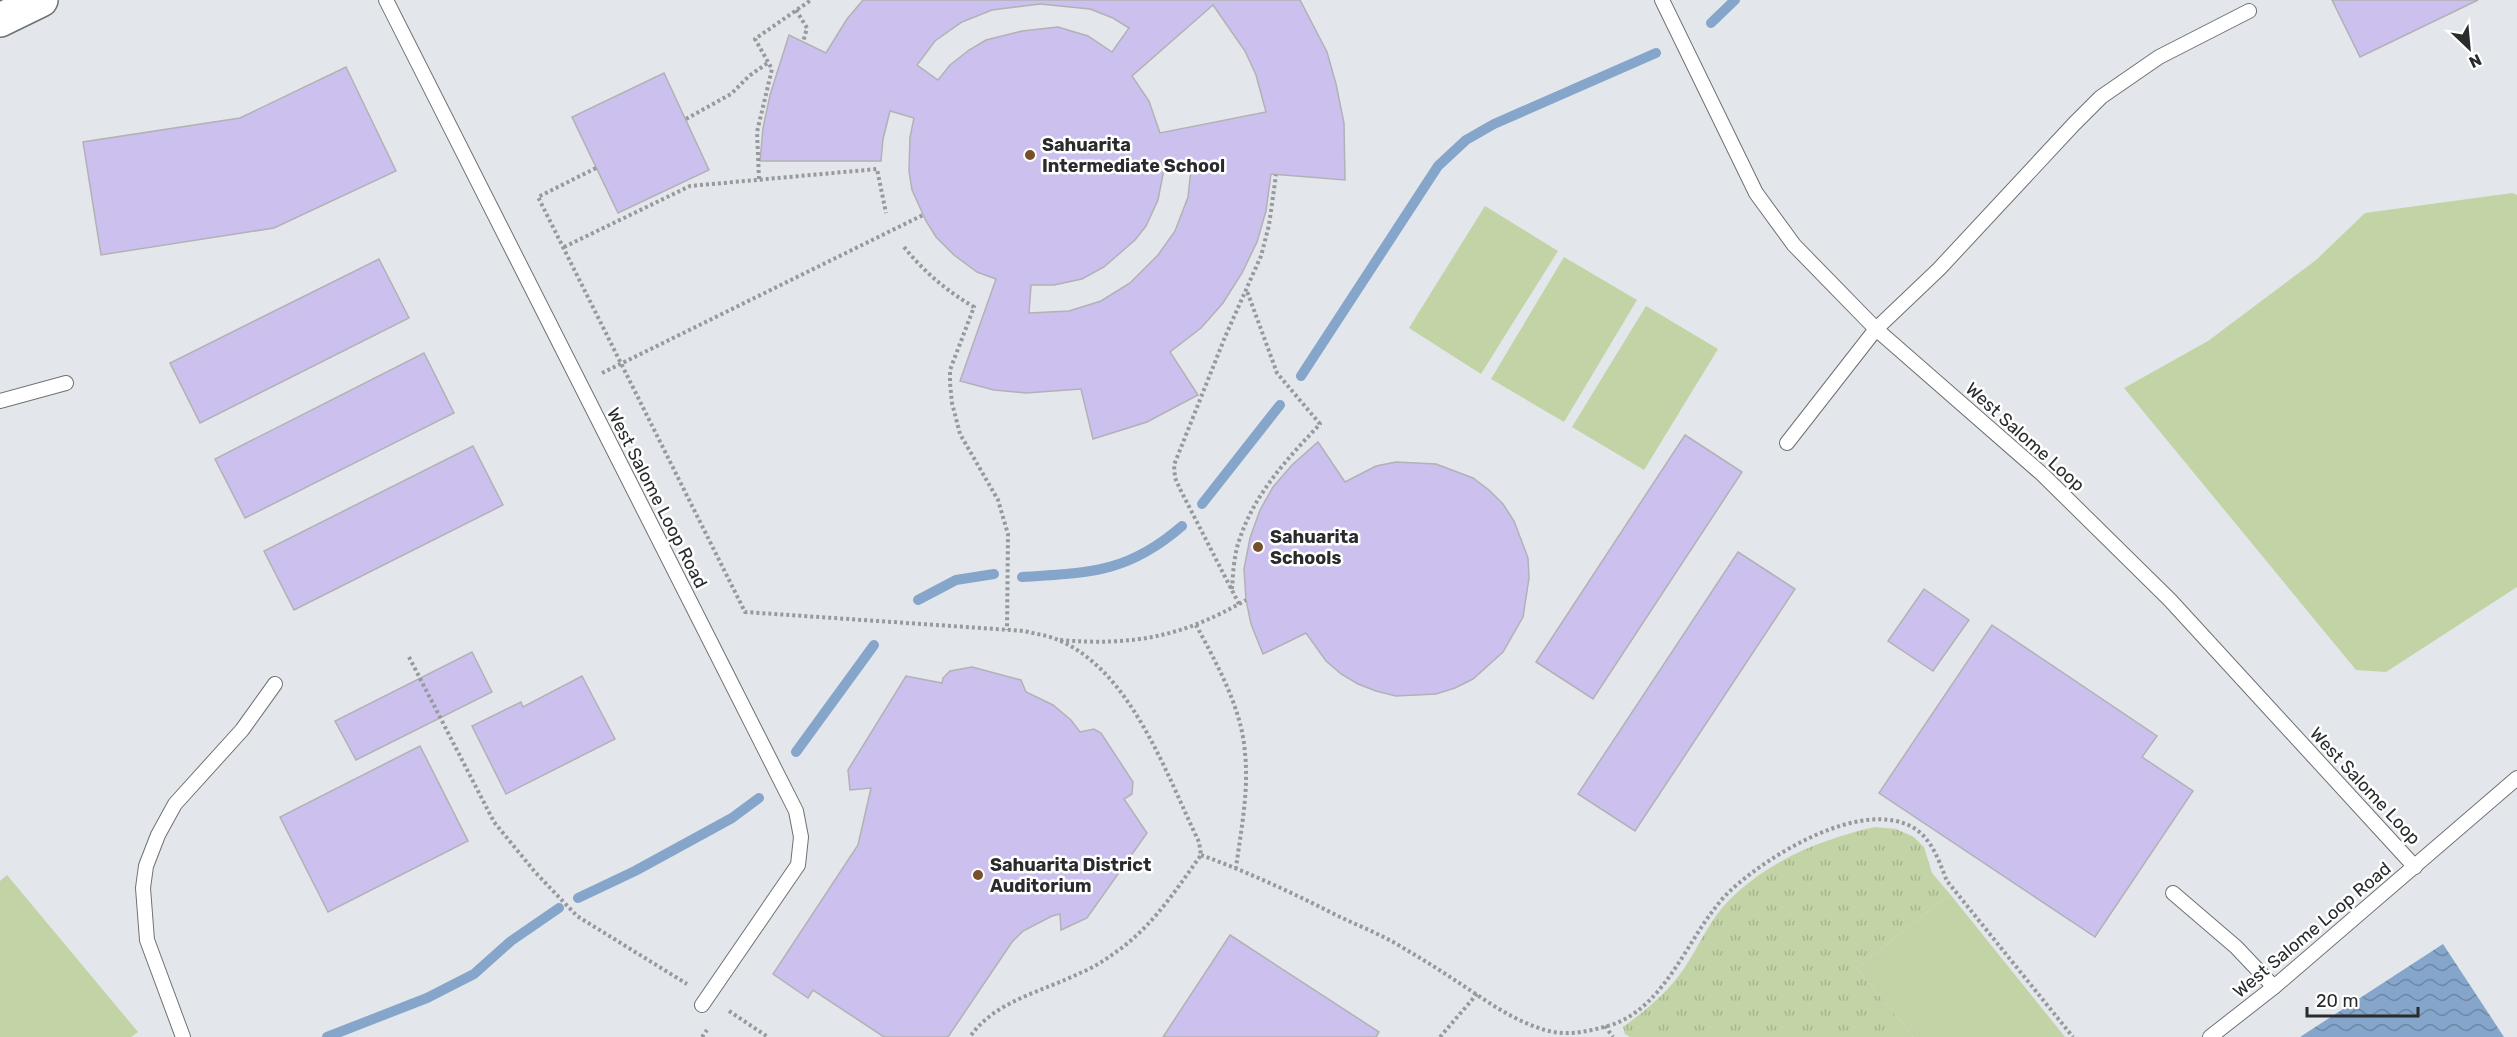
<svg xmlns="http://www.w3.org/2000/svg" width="2517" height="1037" font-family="Rubik,sans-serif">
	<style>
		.grass { fill: url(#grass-tufts) }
		.pitch { fill: #c2d3a6 }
		.water { fill: url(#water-waves) }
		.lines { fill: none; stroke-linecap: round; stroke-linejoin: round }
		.stream { stroke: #85a5ca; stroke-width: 10 }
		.building { fill: #ccc0ee; stroke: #b2b1b5; stroke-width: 1.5; fill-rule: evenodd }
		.lane-casing { stroke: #6e7174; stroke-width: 16 }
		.secondary-casing { stroke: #6e7174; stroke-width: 36 }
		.path { stroke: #979a9d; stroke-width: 4; stroke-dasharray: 3 3; stroke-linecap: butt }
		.lane { stroke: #fff; stroke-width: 14 }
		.secondary { stroke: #fff; stroke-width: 33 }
		.poi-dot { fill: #75502b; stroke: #fff; stroke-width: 2 }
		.labels { text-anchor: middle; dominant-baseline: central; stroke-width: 5; stroke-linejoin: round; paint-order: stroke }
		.poi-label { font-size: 18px; font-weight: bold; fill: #292b2c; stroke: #fff; text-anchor: start }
		.street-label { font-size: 18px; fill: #292b2c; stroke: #fff }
	</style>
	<defs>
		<pattern id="grass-tufts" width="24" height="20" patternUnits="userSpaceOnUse" patternTransform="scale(1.5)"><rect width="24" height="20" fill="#c2d3a6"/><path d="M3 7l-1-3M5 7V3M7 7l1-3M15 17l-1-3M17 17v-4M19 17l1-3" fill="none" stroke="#a7b58f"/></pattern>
		<pattern id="water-waves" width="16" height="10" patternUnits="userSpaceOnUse" patternTransform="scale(1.5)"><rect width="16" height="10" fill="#85a5ca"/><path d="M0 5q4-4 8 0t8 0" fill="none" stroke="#6d87a4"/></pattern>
	</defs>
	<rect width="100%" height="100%" fill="#e3e7eb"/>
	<path class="grass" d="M 1875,827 L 1896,829 L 1914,837 L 1924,847 L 1932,873 L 1950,894 L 1857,968 L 1913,1037 L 1630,1037 L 1625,1034 L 1623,1027 C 1646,1010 1667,993 1683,970 C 1697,950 1706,927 1722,908 C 1760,864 1820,839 1875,827 Z"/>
	<g class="pitch">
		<path d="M 2512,193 L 2517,195 L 2517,587 L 2386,672 L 2356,670 L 2124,388 L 2208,341 L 2316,260 L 2365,213 Z"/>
		<path d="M 1485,206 L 1558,251 L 1481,374 L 1409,328 Z"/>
		<path d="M 1564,257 L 1637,300 L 1564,422 L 1491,379 Z"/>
		<path d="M 1646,306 L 1718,349 L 1644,470 L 1572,427 Z"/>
		<path d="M 7,875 L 138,1032 L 131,1037 L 0,1037 L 0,881 Z"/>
		<path d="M 1950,894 L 2065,1037 L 1913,1037 L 1857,968 Z"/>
	</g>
	<path class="water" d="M 2443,944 L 2504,1037 L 2300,1037 Z"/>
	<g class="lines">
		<g class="stream">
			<path d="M 1711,23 L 1735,0"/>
			<path d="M 1301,376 L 1438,166 L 1466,140 L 1494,124 L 1656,53"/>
			<path d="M 1202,504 L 1280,405"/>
			<path d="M 1022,577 C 1089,573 1128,573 1182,526"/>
			<path d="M 918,600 L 956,580 L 994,574"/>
			<path d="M 796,752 L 874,645"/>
			<path d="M 578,898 L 635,871 L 732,818 L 759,798"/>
			<path d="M 327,1037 L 427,998 L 474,974 L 511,941 L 559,908"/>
		</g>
	</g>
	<g class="building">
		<path d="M 863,0 L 1300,0 L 1327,52 L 1336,84 L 1344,123 L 1345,180 L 1271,174 L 1266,211 L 1257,242 L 1242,273 L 1223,303 L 1201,328 L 1170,352 L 1198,395 L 1147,422 L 1093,439 L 1081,389 L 1026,393 L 994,390 L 960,381 L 996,279 L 977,272 L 954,255 L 936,237 L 926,221 L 912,190 L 909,171 L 910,137 L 914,118 L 890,111 L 883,139 L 881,161 L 760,161 L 763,128 L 770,95 L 789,35 L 826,53 L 847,19 ZM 1040,4 L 1090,9 L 1113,18 L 1129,28 L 1112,52 L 1088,36 L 1058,27 L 1022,31 L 986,40 L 969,50 L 950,65 L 938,80 L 917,65 L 935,41 L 962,22 L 992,10 ZM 1213,5 L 1245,51 L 1256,75 L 1266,112 L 1160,133 L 1149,101 L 1132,76 ZM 1164,169 L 1191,169 L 1188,197 L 1175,231 L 1158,255 L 1130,283 L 1101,301 L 1069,311 L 1029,313 L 1031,285 L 1054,285 L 1082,279 L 1104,267 L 1135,240 L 1146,226 L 1158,200 Z"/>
		<path d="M 2332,0 L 2478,0 L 2360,57 Z"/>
		<path d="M 346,67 L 396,171 L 274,228 L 101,255 L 83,142 L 240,118 Z"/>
		<path d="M 664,73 L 709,170 L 618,213 L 572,117 Z"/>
		<path d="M 379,259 L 409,318 L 200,423 L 170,363 Z"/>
		<path d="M 424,353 L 454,413 L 245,518 L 215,459 Z"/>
		<path d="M 1685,435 L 1742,472 L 1593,699 L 1536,662 Z"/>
		<path d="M 1318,442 L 1345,482 L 1376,466 L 1396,462 L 1436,464 L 1473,478 L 1489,490 L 1503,504 L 1514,521 L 1528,558 L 1529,578 L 1523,617 L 1503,652 L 1473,679 L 1455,688 L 1436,694 L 1396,696 L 1376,691 L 1358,684 L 1341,674 L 1326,661 L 1306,633 L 1263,654 L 1251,624 L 1246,600 L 1244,569 L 1250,538 L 1260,510 L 1273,487 L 1292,465 Z"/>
		<path d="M 473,446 L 503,505 L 294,610 L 264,551 Z"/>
		<path d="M 1738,552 L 1795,589 L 1635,831 L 1578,794 Z"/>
		<path d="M 1924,589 L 1969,620 L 1933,671 L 1888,641 Z"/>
		<path d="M 1992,625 L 2157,736 L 2142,757 L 2193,791 L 2095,937 L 1879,793 Z"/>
		<path d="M 472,652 L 492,692 L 356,760 L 335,721 Z"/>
		<path d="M 972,667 L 1021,680 L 1026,692 L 1053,705 L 1071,720 L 1080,732 L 1094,729 L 1101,733 L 1133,782 L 1132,794 L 1124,799 L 1147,833 L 1087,918 L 1061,930 L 1060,914 L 1052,916 L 1023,931 L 1012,942 L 948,1037 L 884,1037 L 813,990 L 808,998 L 773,974 L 858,845 L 871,788 L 850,790 L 848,770 L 906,676 L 942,683 L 943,678 L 950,671 Z"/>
		<path d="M 582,676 L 615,739 L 506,794 L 472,726 L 521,702 L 523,707 Z"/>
		<path d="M 420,746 L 468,841 L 328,912 L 280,817 Z"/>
		<path d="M 1230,935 L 1379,1032 L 1376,1037 L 1163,1037 Z"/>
	</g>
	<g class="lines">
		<defs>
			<g id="lane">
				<path d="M 386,0 L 796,811 L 801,837 L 798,865 L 702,1005"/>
				<path d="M 1662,0 L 1756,193 L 1794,245 L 1876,329 L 2042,474 L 2170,600 L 2415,867"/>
				<path d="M 0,401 L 66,383"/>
				<path d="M 1787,443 L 1876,329 L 1939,269 L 2074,124 L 2101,97 L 2159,57 L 2249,11"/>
				<path d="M 2173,893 L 2236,947 L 2274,987"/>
				<path d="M 183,1037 L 147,940 L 143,888 L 146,866 L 158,835 L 175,804 L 242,730 L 275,684"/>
				<path d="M 2210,1037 L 2274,987 L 2517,778"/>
			</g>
			<path id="secondary" d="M 0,20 L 41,0"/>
		</defs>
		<use href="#lane" class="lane-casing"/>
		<use href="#secondary" class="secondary-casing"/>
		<g class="path">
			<path d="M 796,10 L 807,28 L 803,42"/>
			<path d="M 686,119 L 731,94 L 749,76 L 769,62"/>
			<path d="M 596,168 L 538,197 L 745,612 L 1025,631 C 1035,634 1046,635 1056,639 C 1131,669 1166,774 1199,842 L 1201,855 C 1176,890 1152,927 1116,952 C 1105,960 1093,968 1080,973 C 1044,991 994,1001 970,1037"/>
			<path d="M 759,179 L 757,132 L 772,69 L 755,39 L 811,0"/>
			<path d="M 564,247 L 690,186 L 877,169 L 886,213"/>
			<path d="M 904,247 C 924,272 947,291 974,307 L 950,370 L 950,383 L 952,403 L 960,434 L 998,500 L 1008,534 L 1007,630"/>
			<path d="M 602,373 L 923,215"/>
			<path d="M 1232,589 C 1233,573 1234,554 1240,538 C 1255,493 1288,458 1320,424 L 1277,373 L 1247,291"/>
			<path d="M 1239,604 L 1181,491 L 1175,478 L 1174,465 L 1225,337 L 1261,256 L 1269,225 L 1276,175"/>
			<path d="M 1196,625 C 1217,664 1242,709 1245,753 C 1249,791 1241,830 1236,868"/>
			<path d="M 1060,640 C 1133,646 1182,637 1246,600"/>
			<path d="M 409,657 L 494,822 L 535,872 L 577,916 L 687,984"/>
			<path d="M 1201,855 C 1248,872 1293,893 1338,916 C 1357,925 1377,933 1395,943 C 1415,955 1434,966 1453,979 C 1483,998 1513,1022 1549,1031 C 1570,1036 1590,1031 1611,1025 C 1669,1006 1690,929 1730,891 C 1767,856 1862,797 1914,828 C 1933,840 1939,862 1947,881 L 2073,1037"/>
			<path d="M 729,1011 L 768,1037"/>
			<path d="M 1605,1026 L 1613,1037"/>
			<path d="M 702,1037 L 707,1030"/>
			<path d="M 1440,1037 L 1477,994"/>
		</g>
		<use href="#lane" class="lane"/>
		<use href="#secondary" class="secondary"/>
	</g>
	<g class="poi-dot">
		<circle cx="1030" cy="155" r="6"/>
		<circle cx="1258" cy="547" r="6"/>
		<circle cx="978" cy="875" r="6"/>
	</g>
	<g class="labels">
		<g class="poi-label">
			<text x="1042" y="145">Sahuarita<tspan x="1042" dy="21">Intermediate School</tspan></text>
			<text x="1270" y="537">Sahuarita<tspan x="1270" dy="21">Schools</tspan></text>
			<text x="990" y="865">Sahuarita District<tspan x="990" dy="21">Auditorium</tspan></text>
		</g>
		<g class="street-label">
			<text transform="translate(2025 437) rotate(42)">West Salome Loop</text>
			<text transform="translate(657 498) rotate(63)">West Salome Loop Road</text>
			<text transform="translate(2365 786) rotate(47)">West Salome Loop</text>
			<text transform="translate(2312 930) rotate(-40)">West Salome Loop Road</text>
		</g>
	</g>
	<g transform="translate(2469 48) rotate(154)" stroke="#ffffff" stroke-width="4.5" paint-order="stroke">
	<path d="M0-4.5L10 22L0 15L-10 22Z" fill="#292b2c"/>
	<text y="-9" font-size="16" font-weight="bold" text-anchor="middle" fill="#292b2c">N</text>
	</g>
	<path d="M2307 1007v9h111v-9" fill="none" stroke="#292b2c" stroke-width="3"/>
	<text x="2316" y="1007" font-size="18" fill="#292b2c" stroke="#ffffff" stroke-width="4.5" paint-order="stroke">20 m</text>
</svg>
